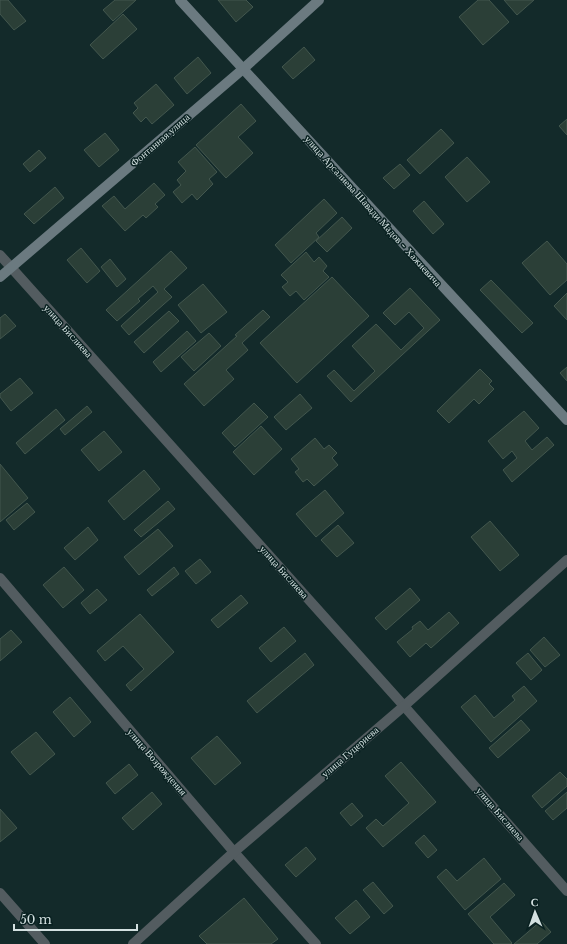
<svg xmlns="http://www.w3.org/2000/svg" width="567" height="944" font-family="'Libre Baskerville',serif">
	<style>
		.building { fill: #2b3f37; stroke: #43574e }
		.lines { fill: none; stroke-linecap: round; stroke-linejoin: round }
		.street { stroke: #535c60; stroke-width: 10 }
		.secondary { stroke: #6b7a80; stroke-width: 10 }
		.labels { text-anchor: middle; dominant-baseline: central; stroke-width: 3; stroke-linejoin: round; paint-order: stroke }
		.street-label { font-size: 10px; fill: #d3e0e0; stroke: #092121 }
	</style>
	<rect width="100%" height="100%" fill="#132a2a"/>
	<g class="building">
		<path d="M 0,0 L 8,0 L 26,21 L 14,30 L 0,14 Z"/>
		<path d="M 115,0 L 136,0 L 113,21 L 103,10 Z"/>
		<path d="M 218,0 L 246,0 L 253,7 L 236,22 Z"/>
		<path d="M 478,0 L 489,0 L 509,22 L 483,45 L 459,17 Z"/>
		<path d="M 504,0 L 534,0 L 517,15 Z"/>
		<path d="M 123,14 L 137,29 L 103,59 L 90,45 Z"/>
		<path d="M 304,47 L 315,60 L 293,79 L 282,67 Z"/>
		<path d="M 198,57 L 211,73 L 187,94 L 174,78 Z"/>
		<path d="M 156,84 L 174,105 L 152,124 L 146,117 L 141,122 L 133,113 L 138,108 L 134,103 Z"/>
		<path d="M 241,104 L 256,121 L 238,137 L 253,153 L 226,178 L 196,145 Z"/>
		<path d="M 567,119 L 567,135 L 559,126 Z"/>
		<path d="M 441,129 L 454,143 L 420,174 L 407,160 Z"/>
		<path d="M 105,133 L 119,150 L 99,167 L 84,150 Z"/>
		<path d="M 195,147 L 217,172 L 209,179 L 213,184 L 197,200 L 192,194 L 182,203 L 173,192 L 181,185 L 177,180 L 186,171 L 178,162 Z"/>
		<path d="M 39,150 L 46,158 L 30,172 L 23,164 Z"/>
		<path d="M 467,157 L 490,182 L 467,202 L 445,177 Z"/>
		<path d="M 400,164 L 410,175 L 394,189 L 383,178 Z"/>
		<path d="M 154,183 L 165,195 L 155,204 L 158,207 L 146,218 L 143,215 L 125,231 L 102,206 L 114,196 L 125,209 Z"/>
		<path d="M 55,187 L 64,198 L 34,224 L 24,214 Z"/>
		<path d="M 324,199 L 337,213 L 316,233 L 319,237 L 291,263 L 275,245 Z"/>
		<path d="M 424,201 L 444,224 L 433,234 L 413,211 Z"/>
		<path d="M 342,217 L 352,228 L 327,252 L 316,241 Z"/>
		<path d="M 547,241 L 567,264 L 567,280 L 550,295 L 522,263 Z"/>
		<path d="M 81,248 L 100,271 L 87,283 L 67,260 Z"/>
		<path d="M 171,251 L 187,268 L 164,289 L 172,297 L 129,335 L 121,326 L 158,292 L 153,286 L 138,299 L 140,301 L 117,321 L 106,310 Z"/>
		<path d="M 306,252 L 314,262 L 319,257 L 327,266 L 323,271 L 329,277 L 304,300 L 296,291 L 290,296 L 282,287 L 288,282 L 281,275 Z"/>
		<path d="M 110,259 L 126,279 L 117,287 L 101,267 Z"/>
		<path d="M 332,277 L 369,316 L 297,383 L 260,343 Z"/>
		<path d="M 491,280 L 533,323 L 522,333 L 480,290 Z"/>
		<path d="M 203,284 L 227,312 L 201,333 L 178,305 Z"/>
		<path d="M 410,288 L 440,320 L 351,402 L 327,376 L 334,370 L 354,391 L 375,371 L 352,346 L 376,324 L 401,350 L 424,328 L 409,312 L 395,325 L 383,313 Z"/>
		<path d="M 567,293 L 567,320 L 554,306 Z"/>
		<path d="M 263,310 L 270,317 L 242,343 L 248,350 L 226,370 L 234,379 L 204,406 L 184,384 L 237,336 L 235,335 Z"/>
		<path d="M 169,311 L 179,321 L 144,353 L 134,342 Z"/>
		<path d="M 5,314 L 16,326 L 0,339 L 0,318 Z"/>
		<path d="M 187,331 L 196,341 L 161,372 L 153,362 Z"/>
		<path d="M 209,333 L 221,346 L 194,371 L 181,357 Z"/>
		<path d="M 567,367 L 567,381 L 560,373 Z"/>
		<path d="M 480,369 L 492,381 L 489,384 L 494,389 L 479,404 L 474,399 L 449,423 L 437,411 Z"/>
		<path d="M 20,378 L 33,393 L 11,411 L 0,397 L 0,394 Z"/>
		<path d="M 300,394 L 312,408 L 286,430 L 274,417 Z"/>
		<path d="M 254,403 L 268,417 L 235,447 L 222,433 Z"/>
		<path d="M 87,406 L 92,412 L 65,435 L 60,429 Z"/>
		<path d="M 56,409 L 65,420 L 25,454 L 16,443 Z"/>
		<path d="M 524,411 L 539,428 L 525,441 L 532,450 L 547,437 L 554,445 L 512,482 L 503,470 L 517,458 L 512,451 L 503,459 L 488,441 Z"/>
		<path d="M 261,426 L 282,449 L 254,475 L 233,452 Z"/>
		<path d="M 104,431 L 122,452 L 99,471 L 81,450 Z"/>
		<path d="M 315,438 L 324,449 L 329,445 L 337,453 L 332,458 L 338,465 L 314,486 L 307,479 L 303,482 L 295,472 L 299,469 L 291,459 Z"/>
		<path d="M 0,464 L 28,498 L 0,522 Z"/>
		<path d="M 144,470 L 160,489 L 124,520 L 108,501 Z"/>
		<path d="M 325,490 L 344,513 L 316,537 L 296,514 Z"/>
		<path d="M 168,501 L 175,509 L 141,537 L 134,530 Z"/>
		<path d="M 27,503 L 35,512 L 14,530 L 6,520 Z"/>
		<path d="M 490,521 L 519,555 L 500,571 L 471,537 Z"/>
		<path d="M 338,525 L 354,543 L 337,557 L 321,540 Z"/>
		<path d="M 88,527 L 98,540 L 75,560 L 64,548 Z"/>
		<path d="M 158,529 L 173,546 L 139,575 L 124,557 Z"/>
		<path d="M 200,559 L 211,572 L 196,584 L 185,571 Z"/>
		<path d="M 64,567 L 84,590 L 63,608 L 43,585 Z"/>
		<path d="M 174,567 L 179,574 L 152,596 L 147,590 Z"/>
		<path d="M 410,588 L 420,600 L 386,630 L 375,618 Z"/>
		<path d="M 97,589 L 107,600 L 90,614 L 81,603 Z"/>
		<path d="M 241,595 L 248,603 L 218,628 L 211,620 Z"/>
		<path d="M 449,612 L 459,623 L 431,648 L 426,643 L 410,657 L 397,642 L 413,629 L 412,627 L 420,621 L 428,630 Z"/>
		<path d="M 140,614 L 174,652 L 131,691 L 126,685 L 144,669 L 123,646 L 105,661 L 97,651 Z"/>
		<path d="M 284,627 L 296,641 L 271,662 L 259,648 Z"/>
		<path d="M 11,630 L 22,642 L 0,661 L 0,639 Z"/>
		<path d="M 544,637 L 560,655 L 545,667 L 530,650 Z"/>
		<path d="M 305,653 L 314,665 L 257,713 L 247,701 Z"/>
		<path d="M 528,653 L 542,670 L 531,680 L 516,663 Z"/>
		<path d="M 524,686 L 537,701 L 491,742 L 461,707 L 475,695 L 494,718 L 515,700 L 512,696 Z"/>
		<path d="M 70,697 L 91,722 L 74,737 L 53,712 Z"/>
		<path d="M 521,720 L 530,730 L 498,758 L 489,748 Z"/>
		<path d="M 36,732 L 55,754 L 30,775 L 11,752 Z"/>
		<path d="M 217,736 L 241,763 L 215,785 L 191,758 Z"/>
		<path d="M 401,762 L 436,802 L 383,847 L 366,828 L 376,819 L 383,826 L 409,803 L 385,776 Z"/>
		<path d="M 129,764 L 138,775 L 115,794 L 106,783 Z"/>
		<path d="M 560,772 L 567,779 L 567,786 L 542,808 L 532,796 Z"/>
		<path d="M 152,792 L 162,804 L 133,830 L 122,818 Z"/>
		<path d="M 567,792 L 567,808 L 553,820 L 545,811 Z"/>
		<path d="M 352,803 L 363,816 L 351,826 L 340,813 Z"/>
		<path d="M 0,809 L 17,828 L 0,842 Z"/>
		<path d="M 424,835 L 437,850 L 428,858 L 415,843 Z"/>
		<path d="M 306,847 L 316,859 L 296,877 L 285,865 Z"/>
		<path d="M 484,858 L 501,879 L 465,910 L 437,877 L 446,869 L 457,881 Z"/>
		<path d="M 373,882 L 393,906 L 384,914 L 363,890 Z"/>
		<path d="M 504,883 L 515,895 L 490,917 L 512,943 L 511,944 L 494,944 L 468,914 Z"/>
		<path d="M 244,898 L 278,939 L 271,944 L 207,944 L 199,936 Z"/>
		<path d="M 356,900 L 370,917 L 350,934 L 335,918 Z"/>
		<path d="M 541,921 L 551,932 L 537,944 L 514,944 Z"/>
	</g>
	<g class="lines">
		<g class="street">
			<path d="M 0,255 L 404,706 L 567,891"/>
			<path d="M 0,578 L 234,852 L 316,944"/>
			<path d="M 0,893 L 45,944"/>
			<path d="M 133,944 L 234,852 L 404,706 L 567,560"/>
		</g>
		<g class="secondary">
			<path d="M 180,0 L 424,266 L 567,420"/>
			<path d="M 0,277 L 243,69 L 319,0"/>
		</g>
	</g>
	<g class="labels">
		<g class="street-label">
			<text transform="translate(160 140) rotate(-41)">Фонтанная улица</text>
			<text transform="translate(373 211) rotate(48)">улица Арсалиева Шавади Мадов - Хажиевича</text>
			<text transform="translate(68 331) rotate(48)">улица Бислиева</text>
			<text transform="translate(284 572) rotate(48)">улица Бислиева</text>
			<text transform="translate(350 752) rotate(-41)">улица Гуцериева</text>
			<text transform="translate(157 762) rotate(49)">улица Возрождения</text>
			<text transform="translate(500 814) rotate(49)">улица Бислиева</text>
		</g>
	</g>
	<g transform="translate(535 912) rotate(358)" stroke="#092121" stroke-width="3" paint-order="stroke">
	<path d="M0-3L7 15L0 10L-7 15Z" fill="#d3e0e0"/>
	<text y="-6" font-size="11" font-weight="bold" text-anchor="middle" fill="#d3e0e0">С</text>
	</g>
	<path d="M14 924v6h123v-6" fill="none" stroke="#d3e0e0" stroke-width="2"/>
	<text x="20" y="924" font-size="12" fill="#d3e0e0" stroke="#092121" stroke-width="3" paint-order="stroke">50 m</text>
</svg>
